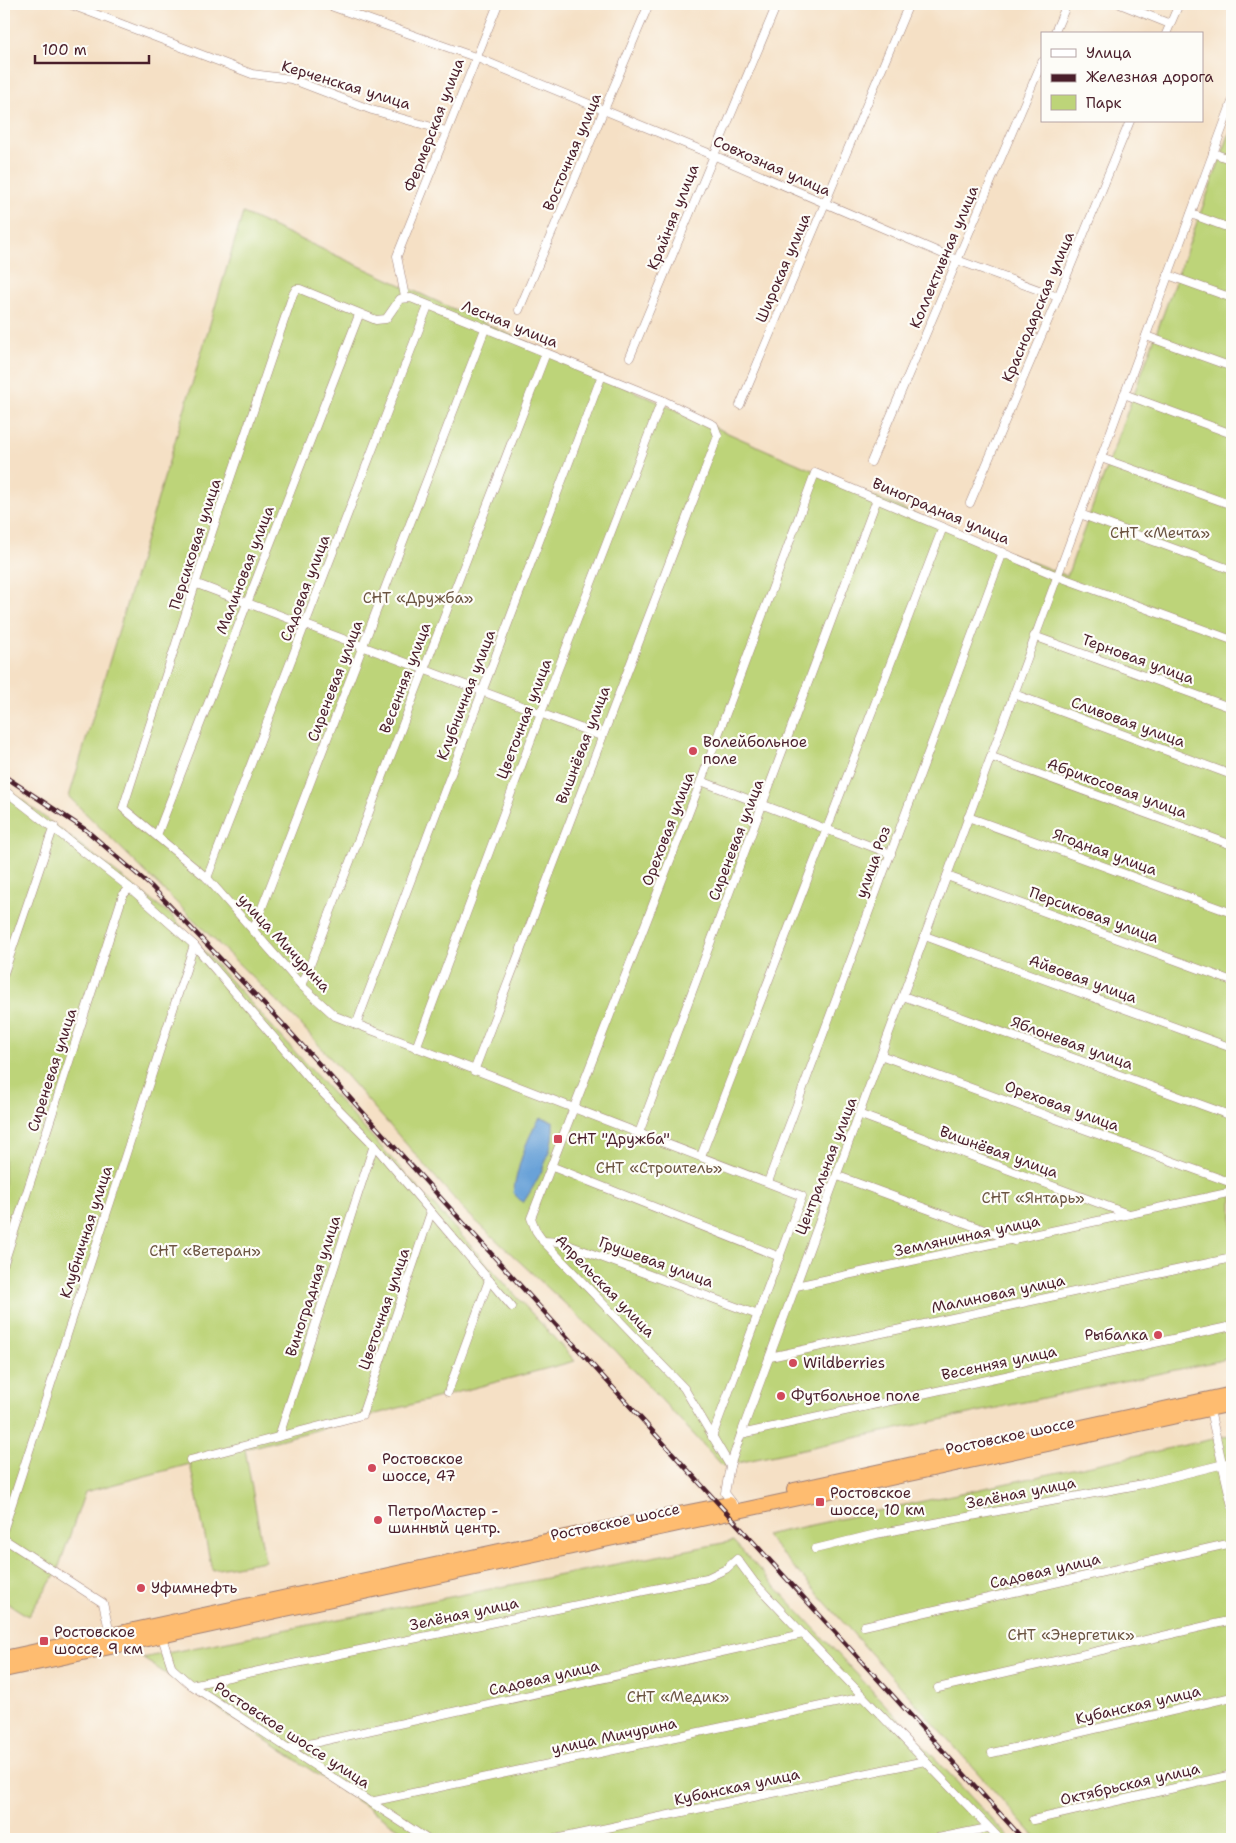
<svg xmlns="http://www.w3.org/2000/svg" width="1236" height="1843" font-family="'Shantell Sans',sans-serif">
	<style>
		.green { fill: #bdd479; stroke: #847a52 }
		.water { fill: #69a2d8; stroke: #5a6082 }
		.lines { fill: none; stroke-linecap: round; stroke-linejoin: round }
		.minor-casing { stroke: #a08078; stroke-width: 9 }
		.trunk-casing { stroke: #a08078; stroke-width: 16 }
		.minor { stroke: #fff; stroke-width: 8 }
		.trunk { stroke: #febc70; stroke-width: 14 }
		.rail-casing { stroke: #4a1f2b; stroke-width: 4.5 }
		.rail { stroke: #fdfcf7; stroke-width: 2.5; stroke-dasharray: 8; stroke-linecap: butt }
		.poi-dot { fill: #d1495b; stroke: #fdfcf7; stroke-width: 2 }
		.labels { text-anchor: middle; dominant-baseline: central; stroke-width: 4.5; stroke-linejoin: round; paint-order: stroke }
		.street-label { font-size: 15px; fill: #4a1f2b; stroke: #fdfcf7 }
		.park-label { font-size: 15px; fill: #6c5542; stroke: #fdfcf7 }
		.poi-label { font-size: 15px; fill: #4a1f2b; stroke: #fdfcf7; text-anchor: start }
	</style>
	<rect width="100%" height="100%" fill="#fdfcf7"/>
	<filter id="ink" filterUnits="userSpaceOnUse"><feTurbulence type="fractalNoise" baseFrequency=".02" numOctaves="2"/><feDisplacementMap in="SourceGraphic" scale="10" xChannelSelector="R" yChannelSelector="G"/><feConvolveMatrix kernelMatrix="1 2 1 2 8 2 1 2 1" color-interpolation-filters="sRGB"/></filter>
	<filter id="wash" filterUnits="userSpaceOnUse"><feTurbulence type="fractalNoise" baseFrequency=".0096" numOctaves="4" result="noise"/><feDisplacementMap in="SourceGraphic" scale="20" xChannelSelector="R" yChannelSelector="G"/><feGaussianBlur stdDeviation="1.12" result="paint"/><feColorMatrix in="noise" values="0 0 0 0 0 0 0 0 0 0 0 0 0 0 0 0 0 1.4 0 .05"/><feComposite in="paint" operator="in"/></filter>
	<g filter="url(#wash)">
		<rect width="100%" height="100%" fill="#f5e0c5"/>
		<g class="green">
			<path d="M 1232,127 L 1232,1358 L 723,1466 L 615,1350 L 466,1212 L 303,1027 L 69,797 L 243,213 C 517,337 788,466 1067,576 Z"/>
			<path d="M 4,786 L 171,915 L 575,1361 L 245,1449 L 265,1561 L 212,1570 L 190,1464 L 85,1492 L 57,1572 L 28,1616 L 4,1601 Z"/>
			<path d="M 1232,1435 L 1232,1839 L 1037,1839 L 765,1535 Z"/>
			<path d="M 733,1541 L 1010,1839 L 415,1839 L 142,1658 Z"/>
		</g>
		<path class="water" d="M 540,1118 L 553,1121 C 555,1150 539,1179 523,1203 L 513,1193 C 518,1167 525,1140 540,1118 Z"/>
	</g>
	<g filter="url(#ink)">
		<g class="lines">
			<defs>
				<g id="minor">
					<path d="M 69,4 L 252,74 L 291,79 L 372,110 L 446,131"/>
					<path d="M 325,4 L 475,57 L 713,155 L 957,260 L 1058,297"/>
					<path d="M 1120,4 L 1170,24"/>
					<path d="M 1054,34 L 1067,4"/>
					<path d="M 1166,34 L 1179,4"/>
					<path d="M 1213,153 L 1232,160"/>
					<path d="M 1191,214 L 1232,229"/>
					<path d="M 1168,275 L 1232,298"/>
					<path d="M 405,297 L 397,256 L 498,4"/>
					<path d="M 519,310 L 649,4"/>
					<path d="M 1146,336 L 1232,367"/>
					<path d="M 630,357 L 777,4"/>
					<path d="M 1124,394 L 1232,434"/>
					<path d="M 740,405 L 909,4"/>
					<path d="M 1101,458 L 1232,505"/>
					<path d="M 871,462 L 1042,62"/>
					<path d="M 970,503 L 1058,297 L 1130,121"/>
					<path d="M 1080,514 L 1232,570"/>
					<path d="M 197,584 L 601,736"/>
					<path d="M 1034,636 L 1232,708"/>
					<path d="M 1014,694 L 1232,775"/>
					<path d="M 992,757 L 1232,845"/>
					<path d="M 701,781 L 891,854"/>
					<path d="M 4,790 L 130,888 L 194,945 L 314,1084 L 374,1145 L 512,1307"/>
					<path d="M 968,817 L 1232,913"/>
					<path d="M 157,835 L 359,315"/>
					<path d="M 947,876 L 1232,981"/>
					<path d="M 207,878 L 428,306"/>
					<path d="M 253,931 L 485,329"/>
					<path d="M 925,936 L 1232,1048"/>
					<path d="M 4,973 L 54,826"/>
					<path d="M 302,986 L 546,353"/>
					<path d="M 903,996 L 1232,1116"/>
					<path d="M 356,1025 L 602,375"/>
					<path d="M 416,1048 L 541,713 L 662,400"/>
					<path d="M 883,1056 L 1232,1183"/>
					<path d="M 474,1071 L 718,436 L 714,425 L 662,400 L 411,298 L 400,299 L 386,319 L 376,320 L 300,289 L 296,289 L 293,294 L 212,532 L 123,808 L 207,878 L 302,986 L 335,1016 L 802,1196 L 712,1437"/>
					<path d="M 861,1115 L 1128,1214"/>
					<path d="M 639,1133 L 877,499"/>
					<path d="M 701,1156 L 943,527"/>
					<path d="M 553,1167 L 780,1257"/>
					<path d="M 838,1176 L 1014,1241"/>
					<path d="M 768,1182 L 1003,552"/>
					<path d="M 543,1241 L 560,1242 L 758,1315"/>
					<path d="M 4,1263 L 123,895 L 130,888"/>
					<path d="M 796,1286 L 1232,1192"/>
					<path d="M 770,1357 L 1232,1258"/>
					<path d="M 448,1392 L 489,1280"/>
					<path d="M 1209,1406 L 1232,1506"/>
					<path d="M 741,1434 L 1232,1326"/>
					<path d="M 279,1436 L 374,1145"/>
					<path d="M 190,1460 L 362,1415 L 431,1212"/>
					<path d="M 730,1466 L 684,1388 L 543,1241 L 536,1231 L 531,1218 L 701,781 L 815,473 L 1057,576 L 1232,640"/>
					<path d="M 734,1505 L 725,1493 L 730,1466 L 741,1434 C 906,990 1068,546 1232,102"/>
					<path d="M 4,1528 L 194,945"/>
					<path d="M 4,1539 L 103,1603 L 111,1638"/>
					<path d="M 815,1549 L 876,1534 L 1143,1484 L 1232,1462"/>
					<path d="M 864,1626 L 1232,1543"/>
					<path d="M 161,1634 L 172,1668 L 191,1685 L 427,1839"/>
					<path d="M 191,1685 L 707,1578 L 726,1569 L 737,1559 L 754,1582 L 803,1634 L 1000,1839"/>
					<path d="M 938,1688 L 1232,1620"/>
					<path d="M 291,1748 L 803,1634"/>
					<path d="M 992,1753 L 1232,1697"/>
					<path d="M 370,1802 L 863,1697"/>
					<path d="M 1033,1820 L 1232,1775"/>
					<path d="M 555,1839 L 925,1761"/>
					<path d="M 933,1839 L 988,1828"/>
				</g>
				<g id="trunk">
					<path d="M 794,1490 L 1232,1394"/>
					<path d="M 4,1658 L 588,1532 L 729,1504"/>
					<path d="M 4,1670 L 1232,1404"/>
				</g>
			</defs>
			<use href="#minor" class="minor-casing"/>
			<use href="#trunk" class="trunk-casing"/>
			<use href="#minor" class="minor"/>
			<use href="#trunk" class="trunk"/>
			<defs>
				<path id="rail" d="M 4,776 L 86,830 L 152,887 L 280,1021 L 1023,1839"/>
			</defs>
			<use href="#rail" class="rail-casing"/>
			<use href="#rail" class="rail"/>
		</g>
	</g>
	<g class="poi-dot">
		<circle cx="693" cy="751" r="5"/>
		<rect x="553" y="1134" width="10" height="10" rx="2.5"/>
		<circle cx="1158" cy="1335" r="5"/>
		<circle cx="793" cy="1363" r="5"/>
		<circle cx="781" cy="1396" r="5"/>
		<circle cx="372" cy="1468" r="5"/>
		<rect x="815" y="1497" width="10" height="10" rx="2.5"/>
		<circle cx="378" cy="1520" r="5"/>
		<circle cx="141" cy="1588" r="5"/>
		<rect x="39" y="1636" width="10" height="10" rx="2.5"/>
	</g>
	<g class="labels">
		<g class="street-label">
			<text transform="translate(346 85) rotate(17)">Керченская улица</text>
			<text transform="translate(434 125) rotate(-69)">Фермерская улица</text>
			<text transform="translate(572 152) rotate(-67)">Восточная улица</text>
			<text transform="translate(772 166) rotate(24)">Совхозная улица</text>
			<text transform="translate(673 217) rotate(-68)">Крайняя улица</text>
			<text transform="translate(944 257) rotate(-67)">Коллективная улица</text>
			<text transform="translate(783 268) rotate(-67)">Широкая улица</text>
			<text transform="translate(1038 307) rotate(-67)">Краснодарская улица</text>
			<text transform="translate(510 324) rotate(22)">Лесная улица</text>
			<text transform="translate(941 511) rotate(23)">Виноградная улица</text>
			<text transform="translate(195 544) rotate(-72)">Персиковая улица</text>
			<text transform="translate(245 570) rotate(-69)">Малиновая улица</text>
			<text transform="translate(305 588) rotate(-69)">Садовая улица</text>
			<text transform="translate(1138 659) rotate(20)">Терновая улица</text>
			<text transform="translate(405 678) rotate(-69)">Весенняя улица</text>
			<text transform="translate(335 681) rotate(-69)">Сиреневая улица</text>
			<text transform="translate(466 695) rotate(-69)">Клубничная улица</text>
			<text transform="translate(524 719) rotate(-69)">Цветочная улица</text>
			<text transform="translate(1128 722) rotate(20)">Сливовая улица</text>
			<text transform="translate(583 745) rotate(-69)">Вишнёвая улица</text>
			<text transform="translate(1117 788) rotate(20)">Абрикосовая улица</text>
			<text transform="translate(668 829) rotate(-69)">Ореховая улица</text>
			<text transform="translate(736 840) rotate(-69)">Сиреневая улица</text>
			<text transform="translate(1105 852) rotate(20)">Ягодная улица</text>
			<text transform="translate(873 862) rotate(-70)">улица Роз</text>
			<text transform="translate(1094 915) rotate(20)">Персиковая улица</text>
			<text transform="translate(284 943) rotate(47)">улица Мичурина</text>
			<text transform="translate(1083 979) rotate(20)">Айвовая улица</text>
			<text transform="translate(1072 1043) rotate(20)">Яблоневая улица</text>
			<text transform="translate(52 1070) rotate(-72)">Сиреневая улица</text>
			<text transform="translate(1062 1106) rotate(20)">Ореховая улица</text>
			<text transform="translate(999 1152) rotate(20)">Вишнёвая улица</text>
			<text transform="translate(826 1166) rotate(-69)">Центральная улица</text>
			<text transform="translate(86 1232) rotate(-72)">Клубничная улица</text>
			<text transform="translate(967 1236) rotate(-12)">Земляничная улица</text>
			<text transform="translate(656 1262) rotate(20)">Грушевая улица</text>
			<text transform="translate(313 1286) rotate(-72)">Виноградная улица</text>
			<text transform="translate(605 1286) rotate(46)">Апрельская улица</text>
			<text transform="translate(998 1294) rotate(-12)">Малиновая улица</text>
			<text transform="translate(384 1309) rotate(-71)">Цветочная улица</text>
			<text transform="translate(999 1363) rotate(-12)">Весенняя улица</text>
			<text transform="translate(1010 1436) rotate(-12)">Ростовское шоссе</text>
			<text transform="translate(1021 1493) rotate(-11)">Зелёная улица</text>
			<text transform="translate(615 1522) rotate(-12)">Ростовское шоссе</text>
			<text transform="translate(1045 1571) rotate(-13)">Садовая улица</text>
			<text transform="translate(464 1614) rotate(-12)">Зелёная улица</text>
			<text transform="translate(544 1678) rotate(-13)">Садовая улица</text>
			<text transform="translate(1138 1705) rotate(-13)">Кубанская улица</text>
			<text transform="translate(292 1735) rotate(33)">Ростовское шоссе улица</text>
			<text transform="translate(614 1736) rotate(-12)">улица Мичурина</text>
			<text transform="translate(1130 1784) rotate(-13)">Октябрьская улица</text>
			<text transform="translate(737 1787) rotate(-12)">Кубанская улица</text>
		</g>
		<g class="park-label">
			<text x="1160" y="533">СНТ «Мечта»</text>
			<text x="418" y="598">СНТ «Дружба»</text>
			<text x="659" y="1168">СНТ «Строитель»</text>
			<text x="1033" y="1198">СНТ «Янтарь»</text>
			<text x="205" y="1251">СНТ «Ветеран»</text>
			<text x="1071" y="1635">СНТ «Энергетик»</text>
			<text x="678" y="1697">СНТ «Медик»</text>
		</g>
		<g class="poi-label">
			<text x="703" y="742">Волейбольное<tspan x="703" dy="17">поле</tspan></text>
			<text x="568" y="1139">СНТ "Дружба"</text>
			<text x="1148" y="1335" text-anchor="end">Рыбалка</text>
			<text x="803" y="1363">Wildberries</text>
			<text x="791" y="1396">Футбольное поле</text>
			<text x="382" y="1459">Ростовское<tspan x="382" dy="17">шоссе, 47</tspan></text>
			<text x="830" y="1493">Ростовское<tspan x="830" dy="17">шоссе, 10 км</tspan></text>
			<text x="388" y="1511">ПетроМастер -<tspan x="388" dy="17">шинный центр.</tspan></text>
			<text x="151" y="1588">Уфимнефть</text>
			<text x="54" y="1632">Ростовское<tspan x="54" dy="17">шоссе, 9 км</tspan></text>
		</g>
	</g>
	<rect width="1236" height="1843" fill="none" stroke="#fdfcf7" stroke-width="20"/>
	<rect x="1041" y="32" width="162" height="90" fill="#fdfcf7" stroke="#b5a4a5"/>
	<rect x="1051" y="49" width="25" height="8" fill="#ffffff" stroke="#b5a4a5"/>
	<text x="1086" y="58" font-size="15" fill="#4a1f2b">Улица</text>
	<rect x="1051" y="74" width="25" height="8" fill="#4a1f2b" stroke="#b5a4a5"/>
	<text x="1086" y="82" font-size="15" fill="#4a1f2b">Железная дорога</text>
	<rect x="1051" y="95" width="25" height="15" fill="#bdd479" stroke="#b5a4a5"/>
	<text x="1086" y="108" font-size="15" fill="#4a1f2b">Парк</text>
	<path d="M35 55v8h114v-8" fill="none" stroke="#4a1f2b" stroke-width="2.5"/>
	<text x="42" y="55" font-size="15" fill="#4a1f2b" stroke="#fdfcf7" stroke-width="4" paint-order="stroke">100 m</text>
</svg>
